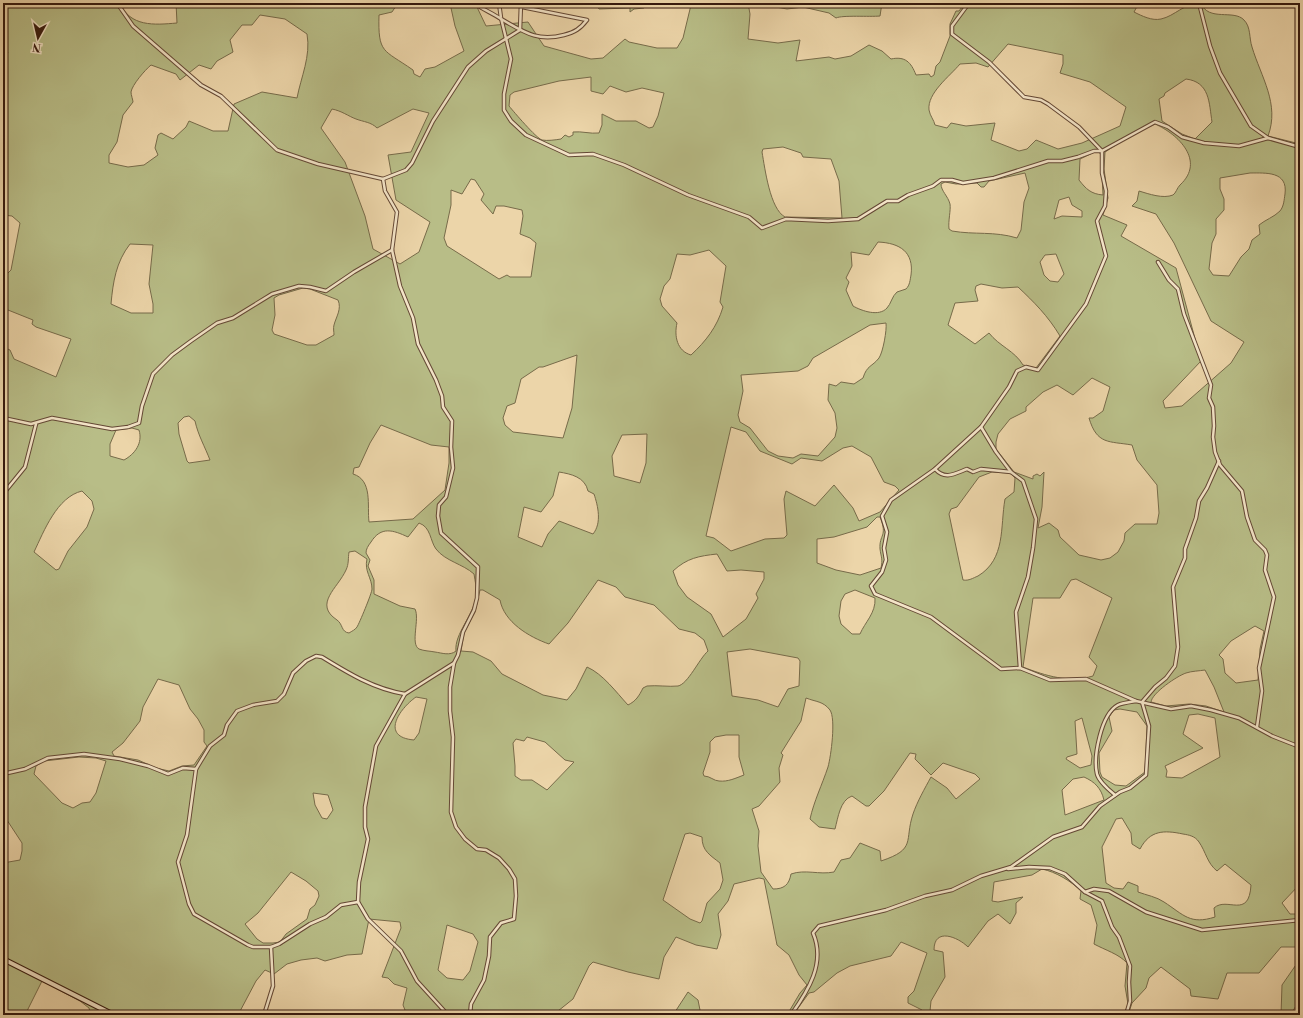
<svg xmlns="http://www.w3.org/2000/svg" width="1303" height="1018" font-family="'Libre Bodoni',serif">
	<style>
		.green { fill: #b8bd87; stroke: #776b4a; fill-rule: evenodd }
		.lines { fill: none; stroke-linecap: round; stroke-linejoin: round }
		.street-casing { stroke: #644835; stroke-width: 4.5 }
		.secondary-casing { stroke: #36190e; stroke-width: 6 }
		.street { stroke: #f3e4c7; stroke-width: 2.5 }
		.secondary { stroke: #f3e4c7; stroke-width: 4 }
	</style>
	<rect width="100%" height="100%" fill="#ecd5a9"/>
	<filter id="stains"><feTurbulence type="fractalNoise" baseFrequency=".005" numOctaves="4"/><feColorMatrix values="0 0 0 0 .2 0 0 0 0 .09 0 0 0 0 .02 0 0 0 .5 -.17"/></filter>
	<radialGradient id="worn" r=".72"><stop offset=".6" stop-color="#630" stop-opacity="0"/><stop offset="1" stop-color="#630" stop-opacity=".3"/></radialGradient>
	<g class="green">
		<path d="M 3,3 L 120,3 C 130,27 154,25 177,23 L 176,3 L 398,3 L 392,12 L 379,15 C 378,54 383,49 413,70 L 414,74 L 420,77 L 425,69 L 435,67 L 464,51 L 455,26 L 451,8 L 448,3 L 478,3 L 476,5 L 486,26 L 528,22 L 544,46 L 591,59 L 603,58 L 625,39 L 629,42 L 657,48 L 677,48 L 683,38 L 691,5 L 685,3 L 748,3 L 750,14 L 748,39 L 778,43 L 800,40 L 796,61 L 829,57 L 835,59 L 851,56 L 869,45 L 882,51 L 891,59 C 905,56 911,62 916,75 L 929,74 L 931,77 L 934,75 L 936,66 L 940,62 L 950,36 L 950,24 L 956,11 L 959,11 L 965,3 L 1139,3 L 1134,12 C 1142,16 1152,21 1161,19 C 1175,16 1184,3 1201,3 C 1208,22 1234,9 1244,20 C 1251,27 1249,38 1252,47 C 1261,77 1280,104 1268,136 L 1300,144 L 1300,884 L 1282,903 L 1290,914 L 1300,914 L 1300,947 L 1281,947 L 1259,973 L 1227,973 L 1218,999 L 1191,996 L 1190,989 L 1161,967 L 1149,978 L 1146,988 L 1132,1003 L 1128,1015 L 1124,1015 L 1128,1004 L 1125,986 L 1127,963 C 1119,954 1105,950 1094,944 L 1097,925 L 1091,905 L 1080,899 L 1081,891 C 1071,881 1056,872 1042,869 L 1032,875 L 994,882 L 992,901 L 998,902 L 1023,897 L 1016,903 L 1016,913 L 1010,924 L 998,914 L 988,921 L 968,947 C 958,937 934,927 934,950 L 943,952 L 945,977 L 931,1001 L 930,1011 L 937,1015 L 927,1015 L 922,1010 L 908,1003 L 908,997 L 914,991 L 927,953 L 901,942 L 891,956 L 850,966 L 837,973 L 814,992 L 809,993 L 793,1015 L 787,1015 L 800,993 L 807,985 L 799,975 L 789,955 L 777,945 L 764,879 L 759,878 L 734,884 L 728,901 L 718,914 L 721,935 L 717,949 L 696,945 L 676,937 L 664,957 L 659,979 L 628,972 L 593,962 L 589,966 L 573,999 L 553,1015 L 407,1015 L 403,1005 L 407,988 L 394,984 L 388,978 L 382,977 L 401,928 L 400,922 L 369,919 L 362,954 L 347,955 L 325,961 L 317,958 L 301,960 L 287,964 L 274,974 L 265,970 L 256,981 L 238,1015 L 91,1015 L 89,1008 L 80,1001 L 42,981 L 25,1015 L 3,1015 L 3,863 L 20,860 L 22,851 L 22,843 L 3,814 L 3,347 L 10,350 L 14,359 L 56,377 L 71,339 L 36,327 L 32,324 L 33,320 L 3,308 L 3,273 L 8,273 L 11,270 L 20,223 L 12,216 L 3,215 L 3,56 L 8,53 L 3,43 ZM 260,15 L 285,19 L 307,34 C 311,56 301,77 297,98 L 262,92 L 234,104 L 228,131 L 213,131 L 189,121 L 186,127 L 173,139 L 161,133 L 158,135 L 155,148 L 158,155 L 144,165 L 128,167 L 109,163 L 109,155 L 117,142 L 123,115 L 133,102 C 133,100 131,95 131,92 C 132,85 145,70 151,65 L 176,74 L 180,80 L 199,65 L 211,69 L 217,61 L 233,52 L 230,40 L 242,25 L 252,25 ZM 1008,44 L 1063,55 L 1063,64 L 1060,73 L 1090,82 L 1126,107 L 1120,126 L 1082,143 L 1058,149 L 1036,140 L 1027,149 L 1019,151 L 991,140 L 995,123 L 966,126 L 951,123 L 947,128 L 935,125 C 934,120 930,116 929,110 C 927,93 950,76 960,64 L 976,63 L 988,67 ZM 591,77 L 591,91 L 603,94 L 610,86 L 626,92 L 642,88 L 664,93 L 658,116 L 653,127 L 649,128 L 636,121 L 616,121 L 602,114 L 602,125 L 599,133 C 590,134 582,131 573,132 L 573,135 L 569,137 L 565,135 L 561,139 C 555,140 547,141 542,140 C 536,138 514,112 509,106 L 510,95 L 514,92 L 559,81 ZM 1186,79 C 1210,82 1209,103 1212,122 L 1195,139 L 1182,134 L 1162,121 L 1159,99 L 1164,96 L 1165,93 ZM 332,109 C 342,111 348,116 356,119 C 364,122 371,122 377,128 L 413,109 L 429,113 L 411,152 L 388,155 L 396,200 L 430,222 L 419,252 L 400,264 L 373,249 L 365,216 L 345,162 L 321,128 ZM 1155,124 C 1178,134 1206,161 1180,185 C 1177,188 1176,193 1173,195 C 1163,199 1149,194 1139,191 L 1137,201 L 1132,206 L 1156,214 L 1174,243 L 1211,321 L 1244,342 L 1231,363 L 1182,406 L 1165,408 L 1163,401 L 1201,361 L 1176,268 L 1121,236 L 1127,225 L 1103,215 L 1108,198 L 1104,169 L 1105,152 L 1130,136 ZM 783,147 L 801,153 L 803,157 L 831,159 L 839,181 L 842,218 L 785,217 C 770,209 765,169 762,152 L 763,149 ZM 1095,152 L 1099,152 L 1101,155 L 1103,195 C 1091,194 1086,189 1079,180 L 1080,159 ZM 1025,173 L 1029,188 L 1024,202 L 1021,230 L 1017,238 C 994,231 975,235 952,231 L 949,229 C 948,221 951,210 950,204 C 948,196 941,191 941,184 L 945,182 L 956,184 L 977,183 L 981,187 L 984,187 L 989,181 ZM 1250,173 C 1266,173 1288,171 1285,194 C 1284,200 1284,206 1280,211 C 1274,217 1265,220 1259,225 L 1260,234 L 1252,240 L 1249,249 L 1241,257 L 1229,276 L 1213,275 L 1209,269 L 1212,243 L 1216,234 L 1216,219 L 1224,210 L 1224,199 L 1220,189 L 1220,178 ZM 471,179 L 475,180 L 484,194 L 481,200 L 493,214 L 496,206 L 504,206 L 522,210 L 523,216 L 520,234 L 530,238 L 536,243 L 531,277 L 510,277 L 507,275 L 499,279 L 447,246 L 444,238 L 451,205 L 451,190 L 462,194 ZM 1069,197 L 1072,205 L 1082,211 L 1082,217 L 1062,216 L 1054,219 L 1059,200 ZM 878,242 C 900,243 914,252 911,275 C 910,280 910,285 906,289 C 903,290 900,291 897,292 C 892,296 891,304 887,308 C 879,317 862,311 853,306 L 846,290 L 849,282 L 846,278 L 852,266 L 851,252 L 869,255 ZM 130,244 L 153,245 L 149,284 L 153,304 L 153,313 L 131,313 L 111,304 C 113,282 116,262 130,244 ZM 709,250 L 726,266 L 720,302 L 723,307 C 717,327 706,341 691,355 C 677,351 674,336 677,323 L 662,306 L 660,299 L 664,286 L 670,279 L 677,254 L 690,255 ZM 1056,254 L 1064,274 L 1058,282 L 1050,281 L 1044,275 L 1040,262 L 1045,255 ZM 981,284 L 1002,288 L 1018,287 C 1034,302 1048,316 1060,336 L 1036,368 L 1023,365 C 1015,351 999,346 989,333 L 975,344 L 948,325 L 955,303 L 978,301 L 975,290 L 976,286 ZM 303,288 L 310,289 L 338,300 C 342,309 336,317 334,325 C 333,328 334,332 334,335 L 316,345 L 307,345 L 274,334 L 272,330 L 275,315 L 274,298 L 279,295 ZM 886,323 C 887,330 883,352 879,358 C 872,367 867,365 863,378 L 854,384 L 841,382 L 836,386 L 829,384 L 828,400 L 835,413 L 837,428 L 835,437 L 818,456 L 801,454 L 793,458 L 778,456 L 768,451 L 750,428 L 740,422 L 738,415 L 743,391 L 741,375 L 798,371 L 808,366 L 813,358 L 870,325 ZM 577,355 L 572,408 L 563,438 L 513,432 L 505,425 L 503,418 L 507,406 L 515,403 L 521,379 L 539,367 L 543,367 ZM 1092,378 L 1110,387 L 1103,411 L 1093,418 L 1089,418 C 1097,445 1109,441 1132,445 L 1137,460 L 1157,485 L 1159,513 L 1157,524 L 1135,524 L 1125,533 L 1124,541 L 1118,552 L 1110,558 L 1101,560 L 1079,555 L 1060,537 L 1058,530 L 1049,523 L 1038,528 L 1042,507 L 1044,472 L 1040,476 L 1037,474 L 1033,476 L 1033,479 L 1014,472 L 996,449 L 996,442 L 998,434 L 1010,419 L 1026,411 L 1026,407 L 1043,392 L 1057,385 L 1073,395 ZM 189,416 L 195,421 C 198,435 205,447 210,460 L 189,463 L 187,461 L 179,434 L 178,423 L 184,417 ZM 381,425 L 431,445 L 449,447 L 449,463 L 445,490 L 413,519 L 369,522 C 367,506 373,480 353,474 L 354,468 L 359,467 L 370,443 ZM 731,427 L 746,432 L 760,451 L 792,464 L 801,458 L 822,461 L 843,448 L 852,446 L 871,457 L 884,482 L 895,486 L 899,490 L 880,512 L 859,521 L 853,508 L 834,485 L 815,506 L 786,491 L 784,499 L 787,535 L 784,538 L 765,539 L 731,551 L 714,538 L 706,536 ZM 132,428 L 139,430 C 143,443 135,454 124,460 L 110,456 L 110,444 L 116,430 ZM 647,434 L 646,463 L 640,483 L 614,476 L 612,456 L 622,435 ZM 559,472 C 571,474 585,477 588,491 L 594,494 C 598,506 602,523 593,534 L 559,521 L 548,534 L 542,547 L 518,537 L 524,507 L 541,512 L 553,496 ZM 992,472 L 1010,473 L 1015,478 L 1014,492 L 1005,499 C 1000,527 1006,559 978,576 C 973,578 969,581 963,580 L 949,514 L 951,509 L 957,507 L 979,477 ZM 82,491 L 92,501 L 94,509 L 87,527 L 68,551 L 59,569 L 56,570 L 34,552 C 44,531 57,497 82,491 ZM 877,517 L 880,517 C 888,537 879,534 880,549 C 881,557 883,559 881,568 L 860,575 L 836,570 L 817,563 L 817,539 L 834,537 L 867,527 ZM 419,523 C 431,527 430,541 436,549 C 445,561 463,564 474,574 C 475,581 477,588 476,596 C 474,615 454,634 456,651 C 450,656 442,653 435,652 C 430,651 424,651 419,649 C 410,644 420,619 415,609 L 400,606 L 374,594 L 374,580 L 368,566 L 370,560 L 366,553 C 366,549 368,546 371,542 C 381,526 393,530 408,537 ZM 355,551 L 367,559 C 364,571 372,578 372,589 C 372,593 359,624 357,627 C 355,630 352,631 349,633 C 341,632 343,624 337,620 C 313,604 338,588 346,570 C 349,564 348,558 349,552 ZM 717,554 L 727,571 L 741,570 L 764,572 L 764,579 L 756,594 L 758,598 L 746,619 L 723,637 L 711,614 L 687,597 L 678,585 L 673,571 C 687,558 699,556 717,554 ZM 1076,579 L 1112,598 L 1089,657 L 1097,666 L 1093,676 C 1069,683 1046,676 1023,667 L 1033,598 L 1060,598 L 1071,580 ZM 598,580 L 616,587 L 625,597 L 654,605 L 679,629 L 695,633 L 704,640 L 708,651 C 699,659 688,684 678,686 C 669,687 657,685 647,686 L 643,688 C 639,696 636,701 628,705 C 616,692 603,674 587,667 L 576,689 L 567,700 L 543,695 L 502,674 L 491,661 L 473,652 L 461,651 L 464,633 L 475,612 L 480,590 L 483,590 L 500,600 C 504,622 529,637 549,644 L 568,623 ZM 855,590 L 875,598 C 876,613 865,622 860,634 L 852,634 L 841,624 L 839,616 L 841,601 L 845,594 ZM 1255,626 L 1264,631 L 1260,649 L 1258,680 L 1236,683 L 1225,673 L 1223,659 L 1219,655 L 1231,641 ZM 750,649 L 798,658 L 800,661 L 799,686 L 788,689 L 778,707 L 758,700 L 732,696 L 727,652 ZM 1205,670 L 1214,687 L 1224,712 L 1206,706 L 1189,704 L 1166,706 L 1151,702 C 1152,693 1177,676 1186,673 C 1192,671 1199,671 1205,670 ZM 158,679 L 179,685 L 190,709 L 198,719 L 204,730 L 204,742 L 207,746 L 194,765 L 182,766 L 169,771 L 156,768 L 138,760 L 114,756 L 112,752 L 123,743 L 140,721 L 143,707 ZM 416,697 L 427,699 L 419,733 L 414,740 C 380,737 399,709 416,697 ZM 806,698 C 816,702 823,701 830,710 C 836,719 831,756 828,767 C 822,785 814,801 810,819 L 819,827 L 835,829 C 838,818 840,800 852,796 L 866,806 L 869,806 L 884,791 L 910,753 L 916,754 L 915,759 L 931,775 L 943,763 L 975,774 L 980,779 L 956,799 L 947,788 L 931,777 C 925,788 917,802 913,814 C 904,841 917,849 881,861 L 880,851 L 860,843 L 850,858 L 841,860 L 834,872 C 819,875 805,869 791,874 C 789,885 784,889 773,889 L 761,872 L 758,846 L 759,831 L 752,809 L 759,806 L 780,782 L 779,768 L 783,755 L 781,753 L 801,721 ZM 1120,709 L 1137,712 L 1147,726 L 1145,772 L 1126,786 L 1115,785 L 1102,777 L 1100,772 L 1099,753 L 1112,731 L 1109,717 L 1114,710 ZM 1198,714 L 1215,718 L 1220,757 L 1182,778 L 1166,777 L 1167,771 L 1165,766 L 1203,748 L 1183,734 L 1189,715 ZM 1082,718 L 1092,756 L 1091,765 L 1080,768 L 1066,759 L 1067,757 L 1077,754 L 1075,721 ZM 726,735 L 739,735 L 739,757 L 744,775 C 736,778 728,782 719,781 C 714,781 710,776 704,776 L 703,773 L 710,752 L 710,742 L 715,737 ZM 527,737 L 545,742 L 565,760 L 574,762 L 547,790 L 532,780 L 521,780 L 515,776 L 515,766 L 513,743 L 516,739 L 524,741 ZM 79,757 L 96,758 L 106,761 L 96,793 L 90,802 L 82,803 L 73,808 L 62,803 L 34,774 L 36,766 L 44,761 ZM 1084,777 C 1095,782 1101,788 1104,800 L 1065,815 L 1062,790 L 1073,779 ZM 313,793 L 328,795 L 333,810 L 327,819 L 322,818 L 315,805 ZM 1122,818 L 1131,833 L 1132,844 L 1140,849 C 1150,830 1164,830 1183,834 C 1189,835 1195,836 1199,842 C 1206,852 1207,863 1217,871 L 1225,864 L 1251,885 C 1249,920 1227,896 1214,908 L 1215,917 C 1190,925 1184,915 1164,902 C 1157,897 1146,895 1138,892 L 1138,886 L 1128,882 L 1123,889 L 1114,888 L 1106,883 L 1102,847 L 1116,819 ZM 690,833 L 702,837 C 702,851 710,855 720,863 L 723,880 L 720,889 L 707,903 L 702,921 L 700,923 L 690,919 L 663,900 L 685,834 ZM 291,872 L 306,881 L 318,891 L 319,896 L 315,905 L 310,909 L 307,919 L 286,934 L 280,942 L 273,943 L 263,943 L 257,939 L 245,924 L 258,913 ZM 447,925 L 473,934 L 478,942 L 470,971 L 463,980 L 447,978 L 438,970 Z"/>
		<path d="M 595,3 L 646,3 L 644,8 L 634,9 L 630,12 L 630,8 L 599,9 Z"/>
		<path d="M 762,3 L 882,3 L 880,16 C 870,17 842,15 836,18 L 829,13 L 803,7 L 787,9 L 765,5 Z"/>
		<path d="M 1300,959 L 1300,1000 L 1290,1015 L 1281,1015 L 1282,985 Z"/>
		<path d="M 688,992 L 698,1000 L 701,1015 L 673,1015 Z"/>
	</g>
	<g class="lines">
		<defs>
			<g id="street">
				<path d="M 117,3 L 133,26 L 201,85 L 221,96 L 277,150 L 318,164 L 383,179 L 406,170 L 412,163 L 433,121 L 468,67 L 486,51 L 520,30 L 521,3"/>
				<path d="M 474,3 C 482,9 492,13 501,19 C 524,32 537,42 564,35 C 575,32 580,29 587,20 L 522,7"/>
				<path d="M 499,3 L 501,18 L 511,59 L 504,94 L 504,110 L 511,121 L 526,135 L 569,155 L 593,154 L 624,165 L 688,195 L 749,217 L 762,228 L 786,219 L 828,221 L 858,219 L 887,201 L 898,201 L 908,195 L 933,186 L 941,180 L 952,180 L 963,183 L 994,178 L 1048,161 L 1062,161 L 1078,157 L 1094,151 L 1102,151 L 1155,122 L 1168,127 L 1182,137 L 1204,143 L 1239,146 L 1268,138"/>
				<path d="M 969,3 L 952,26 L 952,34 L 989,62 L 1024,97 L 1041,100 L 1048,104 L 1079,127 L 1102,151 L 1102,173 L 1106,191 L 1105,206 L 1097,221 L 1106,256 L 1086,304 L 1038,370 L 1026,367 L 1017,371 L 1009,387 L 981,427 L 996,452 L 1011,472 L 1023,481 L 1036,519 L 1033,548 L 1028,577 L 1016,612 L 1020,668"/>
				<path d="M 1199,3 L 1210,46 L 1220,73 L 1251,126 L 1268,138 L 1300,147"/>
				<path d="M 1158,262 L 1169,280 L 1178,289 L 1184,314 L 1211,385 L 1209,398 L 1213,407 L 1214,426 L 1213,437 L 1215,452 L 1220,465 L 1242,491 L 1247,517 L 1255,540 L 1265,550 L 1267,555 L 1265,570 L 1274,597 L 1259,668 L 1262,691 L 1257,727"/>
				<path d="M 3,418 L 31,424 L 52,418 L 112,429 L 128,427 L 139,423 L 142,406 L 153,374 L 172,355 L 191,341 L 217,323 L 233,318 L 272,294 L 299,286 L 310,287 L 326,291 L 354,272 L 392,250"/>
				<path d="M 981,427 L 935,469 L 891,500 L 882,516 L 887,532 L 884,548 L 886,560 L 882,572 L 871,586 L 875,594 L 931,617 L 1001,669 L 1020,668 L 1050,680 L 1086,679 L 1136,701 L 1171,709 L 1191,706 L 1211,710 L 1239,718 L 1272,736 L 1300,747"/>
				<path d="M 935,469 C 945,480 954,474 967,469 L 973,472 L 981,469 L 1011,472"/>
				<path d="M 3,494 L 25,467 L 36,424"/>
				<path d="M 454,663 L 450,687 L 450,711 L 453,737 L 451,812 L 456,827 L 465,839 L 477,849 L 486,850 L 499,858 L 509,869 L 515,879 L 516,896 L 514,919 L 501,923 L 490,937 L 489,956 L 484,980 L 471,1004 L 470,1015"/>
				<path d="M 405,694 L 376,746 L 365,807 L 365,827 L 368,839 L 359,882 L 358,902 L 368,919 L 401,951 L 417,981 L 448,1015"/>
				<path d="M 196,769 L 187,835 L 178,862 L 189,904 L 194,914 L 248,945 L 253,947 L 271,947 L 279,944 L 310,924 L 326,917 L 341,905 L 358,902"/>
				<path d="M 3,774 L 25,769 L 48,758 L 84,754 L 120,759 L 148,766 L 168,774 L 183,768 L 196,769 L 210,746 L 224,735 L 227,725 L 237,711 L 253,705 L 277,701 L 284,694 L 293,673 L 306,661 L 316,656 L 322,657 C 348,673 374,689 405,694 L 454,663 L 458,655 L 463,632 L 474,610 L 477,598 L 478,567 L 441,533 L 438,516 L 439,505 L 446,497 L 453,468 L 451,447 L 452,421 L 443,407 L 442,396 L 436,380 L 418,344 L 413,318 L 400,286 L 392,250 L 397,212 L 385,191 L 383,179"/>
				<path d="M 1115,795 C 1109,790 1099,782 1097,774 C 1093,757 1101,714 1118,705 C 1122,703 1130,702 1136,701"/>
				<path d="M 1008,869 L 1029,867 L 1050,868 L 1065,874 L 1085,892 L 1102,901 L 1112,927 L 1119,937 L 1130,966 L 1129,982 L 1130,1001 L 1126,1015"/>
				<path d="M 1085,892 L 1094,889 L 1109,891 L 1146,912 L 1202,930 L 1300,920"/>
				<path d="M 100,1015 L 102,1009"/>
				<path d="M 264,1015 L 273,986 L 271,947"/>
				<path d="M 791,1015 C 808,991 826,963 813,933 L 819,926 L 886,910 L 925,896 L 952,890 L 981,876 L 1011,867 L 1053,837 L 1082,827 L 1100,806 L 1120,792 L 1130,788 L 1146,775 L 1149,726 L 1142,702 L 1155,687 L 1166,678 L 1175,666 L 1178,647 L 1173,587 L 1185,558 L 1185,549 L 1196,518 L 1199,501 L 1207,488 L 1219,461"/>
			</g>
			<path id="secondary" d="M 3,959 L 114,1015"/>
		</defs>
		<use href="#street" class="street-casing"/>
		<use href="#secondary" class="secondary-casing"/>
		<use href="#street" class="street"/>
		<use href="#secondary" class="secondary"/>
	</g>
	<rect width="1303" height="1018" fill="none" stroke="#ecd5a9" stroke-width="16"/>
	<rect x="4" y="4" width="1295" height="1010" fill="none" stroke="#36190e" stroke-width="2"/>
	<rect x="8" y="8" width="1287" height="1002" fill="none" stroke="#36190e"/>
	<g transform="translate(38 38) rotate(188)" stroke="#f3e4c7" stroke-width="3" paint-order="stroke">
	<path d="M0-3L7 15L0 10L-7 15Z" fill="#36190e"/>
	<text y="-6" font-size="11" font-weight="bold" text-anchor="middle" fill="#36190e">N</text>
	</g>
	<rect width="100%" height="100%" filter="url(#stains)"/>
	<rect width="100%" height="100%" fill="url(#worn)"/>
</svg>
